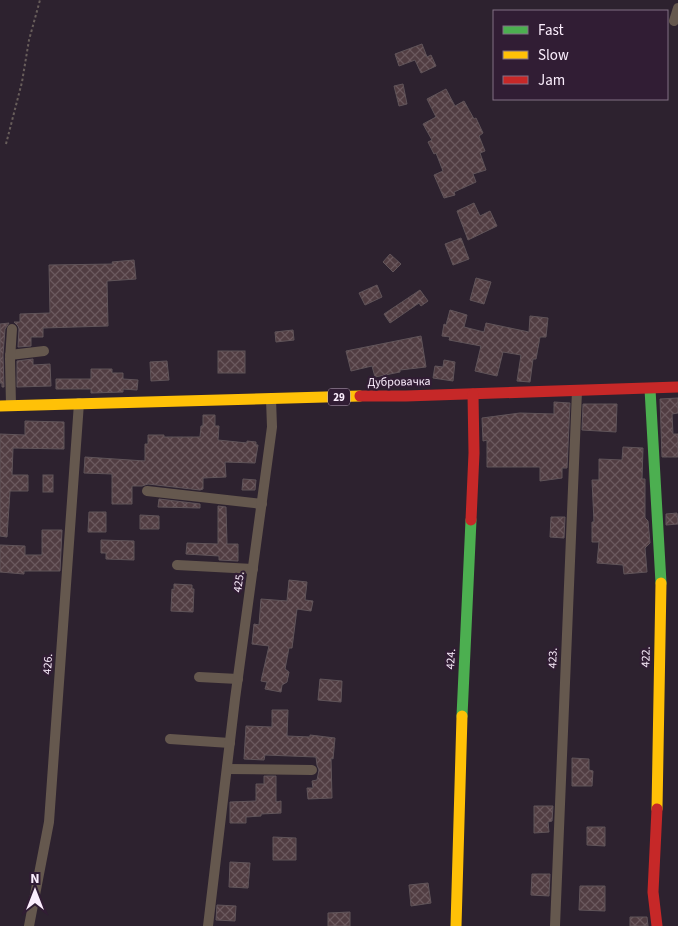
<svg xmlns="http://www.w3.org/2000/svg" width="678" height="926" font-family="'Source Sans 3',sans-serif">
	<style>
		.building { fill: url(#building-cross-hatch); stroke: #605459 }
		.lines { fill: none; stroke-linecap: round; stroke-linejoin: round }
		.path { stroke: #685e5b; stroke-width: 2; stroke-dasharray: 2.5 2.5; stroke-linecap: butt }
		.street { stroke: #65584e; stroke-width: 10 }
		.fast { stroke: #4caf50; stroke-width: 11 }
		.slow { stroke: #ffc107; stroke-width: 11 }
		.jam { stroke: #c62828; stroke-width: 11 }
		.labels { text-anchor: middle; dominant-baseline: central; stroke-width: 4.5; stroke-linejoin: round; paint-order: stroke }
		.shield { fill: #311d34; stroke: #beafc1; stroke-width: 1 }
		.shield-label { font-size: 11px; font-weight: bold; fill: #fbeefd }
		.street-label { font-size: 12px; fill: #fbeefd; stroke: #311d34 }
	</style>
	<defs>
		<pattern id="building-cross-hatch" width="8" height="8" patternUnits="userSpaceOnUse" patternTransform="scale(1.25)"><rect width="8" height="8" fill="#513d42"/><path d="M0 0l8 8M0 8l8-8" fill="none" stroke="#6b595e"/></pattern>
	</defs>
	<rect width="100%" height="100%" fill="#2d222f"/>
	<g class="building">
		<path d="M 422,44 L 427,57 L 431,55 L 436,66 L 421,73 L 415,60 L 399,66 L 395,54 Z"/>
		<path d="M 403,84 L 407,104 L 399,106 L 394,86 Z"/>
		<path d="M 446,89 L 455,106 L 464,101 L 474,119 L 476,118 L 483,133 L 479,136 L 485,151 L 480,153 L 486,170 L 473,174 L 476,182 L 454,192 L 455,195 L 444,198 L 434,175 L 443,171 L 436,153 L 434,154 L 428,142 L 432,140 L 423,124 L 436,117 L 427,99 Z"/>
		<path d="M 474,203 L 480,216 L 490,211 L 497,226 L 468,240 L 457,211 Z"/>
		<path d="M 461,238 L 469,259 L 453,265 L 445,244 Z"/>
		<path d="M 390,254 L 401,264 L 393,272 L 383,262 Z"/>
		<path d="M 134,260 L 136,279 L 107,281 L 108,326 L 43,328 L 43,337 L 31,337 L 31,346 L 18,347 L 19,329 L 18,326 L 14,322 L 20,322 L 20,314 L 50,313 L 49,265 L 113,264 L 112,262 Z"/>
		<path d="M 476,278 L 491,282 L 484,304 L 470,300 Z"/>
		<path d="M 377,285 L 382,297 L 365,305 L 359,293 Z"/>
		<path d="M 420,290 L 428,301 L 421,306 L 419,303 L 390,323 L 384,314 Z"/>
		<path d="M 450,310 L 467,315 L 464,327 L 484,332 L 486,323 L 529,332 L 530,316 L 548,318 L 546,337 L 540,337 L 536,359 L 533,359 L 530,382 L 517,381 L 521,355 L 503,352 L 497,376 L 475,371 L 481,346 L 449,340 L 450,337 L 442,336 L 444,324 L 446,325 Z"/>
		<path d="M 9,323 L 5,329 L 3,355 L 4,387 L 2,387 L 2,383 L 0,383 L 0,324 Z"/>
		<path d="M 293,330 L 294,340 L 276,342 L 275,332 Z"/>
		<path d="M 421,336 L 426,367 L 400,370 L 400,372 L 375,377 L 372,366 L 351,371 L 346,351 Z"/>
		<rect x="218" y="351" width="27" height="22"/>
		<path d="M 33,359 L 33,365 L 50,364 L 51,386 L 17,387 L 17,361 Z"/>
		<path d="M 444,360 L 455,362 L 453,381 L 433,378 L 435,366 L 443,367 Z"/>
		<path d="M 167,361 L 169,380 L 151,381 L 150,362 Z"/>
		<path d="M 91,369 L 112,369 L 112,373 L 123,373 L 123,379 L 138,380 L 137,390 L 123,389 L 123,392 L 91,393 L 91,389 L 56,389 L 56,379 L 91,379 Z"/>
		<path d="M 678,398 L 678,413 L 672,414 L 673,434 L 678,434 L 678,457 L 662,457 L 660,399 Z"/>
		<path d="M 554,402 L 570,403 L 567,468 L 562,468 L 562,478 L 540,481 L 540,467 L 487,467 L 487,440 L 483,441 L 482,418 L 520,413 L 554,414 Z"/>
		<path d="M 583,404 L 617,404 L 616,432 L 582,430 Z"/>
		<path d="M 203,415 L 215,415 L 215,426 L 219,426 L 218,440 L 247,443 L 247,441 L 256,442 L 256,445 L 258,445 L 255,463 L 225,462 L 226,477 L 203,478 L 203,489 L 200,490 L 148,484 L 142,486 L 132,486 L 132,504 L 112,504 L 112,474 L 84,473 L 85,457 L 145,461 L 145,444 L 148,444 L 148,435 L 164,435 L 164,437 L 200,437 L 201,426 L 203,426 Z"/>
		<path d="M 25,421 L 64,422 L 64,449 L 13,448 L 12,475 L 28,475 L 28,491 L 10,491 L 7,537 L 0,536 L 0,434 L 25,435 Z"/>
		<path d="M 623,447 L 643,448 L 642,479 L 645,479 L 645,518 L 648,521 L 650,543 L 645,548 L 647,572 L 624,574 L 623,565 L 597,563 L 599,542 L 592,542 L 592,522 L 594,522 L 592,480 L 599,480 L 599,459 L 622,460 Z"/>
		<rect x="43" y="475" width="10" height="17"/>
		<path d="M 243,479 L 256,480 L 255,490 L 242,490 Z"/>
		<path d="M 159,499 L 200,504 L 200,508 L 158,507 Z"/>
		<path d="M 218,506 L 226,507 L 227,544 L 238,544 L 238,561 L 219,560 L 219,556 L 186,554 L 187,543 L 218,544 Z"/>
		<path d="M 89,512 L 106,512 L 106,532 L 88,532 Z"/>
		<path d="M 677,513 L 678,524 L 666,525 L 666,514 Z"/>
		<path d="M 140,515 L 159,516 L 159,529 L 140,529 Z"/>
		<path d="M 551,517 L 565,517 L 564,538 L 550,537 Z"/>
		<path d="M 42,530 L 62,530 L 60,571 L 24,571 L 24,574 L 0,572 L 0,545 L 25,546 L 25,555 L 42,555 Z"/>
		<path d="M 101,540 L 134,541 L 134,560 L 106,559 L 106,553 L 101,553 Z"/>
		<path d="M 289,580 L 307,582 L 305,600 L 313,601 L 311,611 L 297,609 L 292,648 L 289,648 L 285,669 L 289,672 L 287,682 L 282,685 L 281,692 L 265,689 L 267,682 L 261,681 L 269,646 L 252,644 L 254,624 L 259,625 L 261,599 L 287,601 Z"/>
		<path d="M 174,584 L 192,585 L 192,589 L 194,589 L 193,612 L 171,611 L 172,589 L 174,590 Z"/>
		<path d="M 320,679 L 342,681 L 341,702 L 318,700 Z"/>
		<path d="M 272,710 L 288,710 L 287,736 L 310,737 L 310,735 L 335,738 L 333,759 L 331,758 L 332,798 L 308,799 L 307,788 L 313,788 L 312,781 L 317,780 L 319,770 L 317,765 L 316,757 L 265,755 L 264,760 L 244,759 L 246,726 L 272,727 Z"/>
		<path d="M 572,758 L 589,759 L 589,770 L 593,771 L 592,786 L 572,786 Z"/>
		<path d="M 264,776 L 276,776 L 276,802 L 281,801 L 281,813 L 261,814 L 261,816 L 246,817 L 246,823 L 230,823 L 230,802 L 256,801 L 256,784 L 264,784 Z"/>
		<path d="M 534,806 L 553,806 L 552,821 L 548,822 L 549,832 L 534,833 Z"/>
		<path d="M 587,827 L 605,827 L 605,846 L 587,845 Z"/>
		<path d="M 273,837 L 296,838 L 296,860 L 273,860 Z"/>
		<path d="M 230,862 L 250,863 L 248,888 L 229,887 Z"/>
		<path d="M 532,874 L 550,874 L 549,896 L 531,895 Z"/>
		<path d="M 428,883 L 431,903 L 411,906 L 409,885 Z"/>
		<path d="M 580,886 L 605,886 L 605,911 L 579,910 Z"/>
		<path d="M 217,905 L 236,906 L 235,921 L 216,920 Z"/>
		<path d="M 350,912 L 350,926 L 328,926 L 328,913 Z"/>
		<path d="M 630,917 L 647,917 L 648,926 L 630,926 Z"/>
	</g>
	<g class="lines">
		<path class="path" d="M 6,144 L 22,82 L 29,40 L 40,0"/>
		<g class="street">
			<path d="M 674,21 L 678,8"/>
			<path d="M 10,355 L 44,351"/>
			<path d="M 11,405 L 10,359 L 12,329"/>
			<path d="M 147,491 L 262,504"/>
			<path d="M 177,565 L 253,569"/>
			<path d="M 199,677 L 238,679"/>
			<path d="M 170,739 L 230,743"/>
			<path d="M 227,769 L 312,770"/>
			<path d="M 29,926 L 49,822 L 79,403"/>
			<path d="M 208,926 L 235,699 L 272,427 L 271,399"/>
			<path d="M 555,926 L 577,391"/>
		</g>
		<g class="fast">
			<path d="M 650,389 L 661,583"/>
			<path d="M 462,716 L 471,520"/>
		</g>
		<g class="slow">
			<path d="M 0,406 L 360,396"/>
			<path d="M 657,809 L 661,583"/>
			<path d="M 456,926 L 462,716"/>
		</g>
		<g class="jam">
			<path d="M 360,396 L 406,396 L 678,387"/>
			<path d="M 471,520 L 474,453 L 473,394"/>
			<path d="M 657,809 L 653,892 L 657,926"/>
		</g>
	</g>
	<g class="labels">
		<rect class="shield" x="328" y="388.5" width="22" height="17" rx="4"/>
		<g class="shield-label">
			<text x="339" y="397">29</text>
		</g>
		<g class="street-label">
			<text transform="translate(399 382) rotate(-1)">Дубровачка</text>
			<text transform="translate(239 582) rotate(-82)">425.</text>
			<text transform="translate(646 657) rotate(-89)">422.</text>
			<text transform="translate(553 658) rotate(-88)">423.</text>
			<text transform="translate(451 659) rotate(-87)">424.</text>
			<text transform="translate(48 664) rotate(-86)">426.</text>
		</g>
	</g>
	<rect x="493" y="10" width="175" height="90" fill="#311d34" stroke="#827184"/>
	<rect x="503" y="26" width="25" height="8" fill="#4caf50" stroke="#827184"/>
	<text x="538" y="35" font-size="15" fill="#fbeefd">Fast</text>
	<rect x="503" y="51" width="25" height="8" fill="#ffc107" stroke="#827184"/>
	<text x="538" y="60" font-size="15" fill="#fbeefd">Slow</text>
	<rect x="503" y="76" width="25" height="8" fill="#c62828" stroke="#827184"/>
	<text x="538" y="85" font-size="15" fill="#fbeefd">Jam</text>
	<g transform="translate(35 891)" stroke="#311d34" stroke-width="4" paint-order="stroke">
	<path d="M0-4L9 19L0 12L-9 19Z" fill="#fbeefd"/>
	<text y="-8" font-size="14" font-weight="bold" text-anchor="middle" fill="#fbeefd">N</text>
	</g>
</svg>
